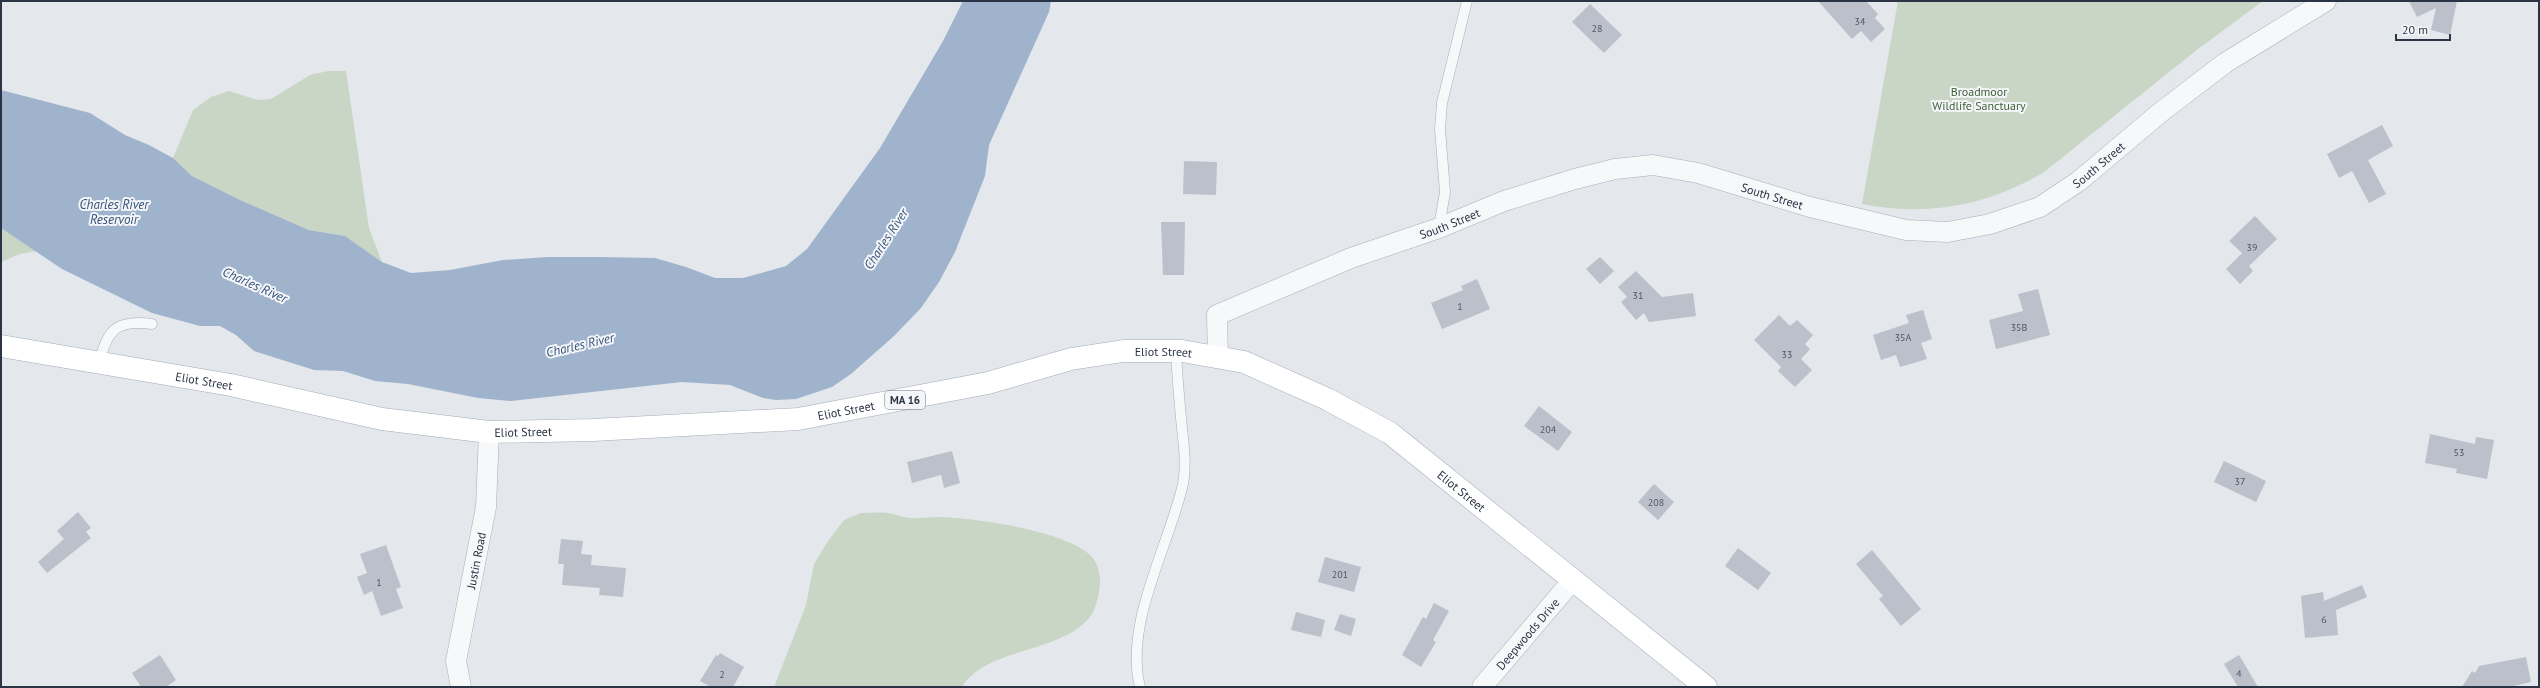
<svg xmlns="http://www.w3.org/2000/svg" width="2540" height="688" font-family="'PT Sans',sans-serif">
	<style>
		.green { fill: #c9d6c5 }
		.water { fill: #9fb4cc }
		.building { fill: #bbc0ca }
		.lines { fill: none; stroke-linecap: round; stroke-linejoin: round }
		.lane-casing { stroke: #a9aeb7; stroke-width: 11 }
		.street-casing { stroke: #a9aeb7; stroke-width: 21 }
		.primary-casing { stroke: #a3abb8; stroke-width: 23 }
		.lane { stroke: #f7f8fa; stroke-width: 10 }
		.street { stroke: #f7f8fa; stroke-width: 20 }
		.primary { stroke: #fff; stroke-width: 22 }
		.labels { text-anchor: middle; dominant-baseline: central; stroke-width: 4; stroke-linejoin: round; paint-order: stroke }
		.number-label { font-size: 10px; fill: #4f5766 }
		.shield { fill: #f4f6f9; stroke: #676e7b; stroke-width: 1 }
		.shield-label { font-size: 11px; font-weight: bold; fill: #2b3445 }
		.park-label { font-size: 12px; fill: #3f6138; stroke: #f4f6f9 }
		.street-label { font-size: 12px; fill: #2b3445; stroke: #f4f6f9 }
		.water-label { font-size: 13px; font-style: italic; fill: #34527a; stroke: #f4f6f9 }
	</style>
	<rect width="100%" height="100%" fill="#e4e7ec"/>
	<g class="green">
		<path d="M 1898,1 L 2263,1 L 2198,49 L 2043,173 C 1986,206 1927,217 1862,204 Z"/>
		<path d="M 328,71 L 346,71 L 369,228 L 382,262 L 345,236 L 309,230 L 240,200 L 192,176 L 173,158 L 193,110 L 211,97 L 229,91 L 258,100 L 271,99 L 310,75 Z"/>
		<path d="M 1,228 L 37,251 L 20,254 L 1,262 Z"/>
		<path d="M 861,513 C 870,513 880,512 888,513 C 896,514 904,518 912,518 C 920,519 928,517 936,517 C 971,517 1070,531 1092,557 C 1098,564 1099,571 1100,579 C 1100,591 1097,607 1090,617 C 1060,654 986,647 962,687 L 774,687 L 806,605 L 814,564 L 828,541 L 844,520 Z"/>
	</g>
	<path class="water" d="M 963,1 L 1051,1 L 1049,12 L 989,145 L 985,176 L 955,252 L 939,282 L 921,308 L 894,336 L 851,374 L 832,387 L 796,399 L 776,400 L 763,398 L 730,385 L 682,382 L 511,401 L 478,398 L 408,384 L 375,381 L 343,371 L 314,370 L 254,351 L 236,335 L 220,326 L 200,326 L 152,313 L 62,269 L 1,228 L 1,90 L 90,113 L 125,135 L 149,145 L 173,158 L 192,176 L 240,200 L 309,230 L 345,236 L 382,262 L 411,273 L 450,270 L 503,260 L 548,257 L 599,257 L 655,258 L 686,267 L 715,278 L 743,278 L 786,266 L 807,249 L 880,148 L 943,41 Z"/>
	<g class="building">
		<path d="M 1818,1 L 1866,1 L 1878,14 L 1875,18 L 1885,29 L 1871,42 L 1861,31 L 1852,39 Z"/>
		<path d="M 2409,1 L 2457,1 L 2450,35 L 2431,30 L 2436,8 L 2417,17 Z"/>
		<path d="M 1590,4 L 1622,35 L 1604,53 L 1572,22 Z"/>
		<path d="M 2382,125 L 2393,146 L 2368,160 L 2386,194 L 2369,203 L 2352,171 L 2339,178 L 2327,154 Z"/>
		<path d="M 1184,161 L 1217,162 L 1216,195 L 1183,194 Z"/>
		<path d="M 2255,216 L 2277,239 L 2249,266 L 2253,271 L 2240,284 L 2226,269 L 2242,253 L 2229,241 Z"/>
		<path d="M 1161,222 L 1185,222 L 1184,275 L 1163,275 Z"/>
		<path d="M 1600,257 L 1614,271 L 1600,284 L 1586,269 Z"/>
		<path d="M 1636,271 L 1662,297 L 1693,293 L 1696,316 L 1649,322 L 1644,313 L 1636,320 L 1621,302 L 1627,297 L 1618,287 Z"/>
		<path d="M 1477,279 L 1490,309 L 1442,329 L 1431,303 L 1463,290 L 1461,286 Z"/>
		<path d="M 2038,289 L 2050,335 L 1996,349 L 1989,320 L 2023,311 L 2018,294 Z"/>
		<path d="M 1923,310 L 1932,339 L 1921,343 L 1927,359 L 1900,367 L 1896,355 L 1881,360 L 1873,335 L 1909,323 L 1906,315 Z"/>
		<path d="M 1779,315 L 1790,326 L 1797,320 L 1813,335 L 1805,344 L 1810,349 L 1801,359 L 1812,370 L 1795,387 L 1778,371 L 1781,367 L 1754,340 Z"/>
		<path d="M 1539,406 L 1572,432 L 1558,451 L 1524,426 Z"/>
		<path d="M 2430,434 L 2475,444 L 2476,437 L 2494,440 L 2487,479 L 2456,473 L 2457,469 L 2425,463 Z"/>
		<path d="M 952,451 L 960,483 L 944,488 L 941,475 L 912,483 L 907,462 Z"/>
		<path d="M 2224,461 L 2266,481 L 2256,502 L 2214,482 Z"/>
		<path d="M 1654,484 L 1674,502 L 1658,520 L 1638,502 Z"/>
		<path d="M 78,512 L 91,528 L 86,532 L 91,538 L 47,573 L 38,562 L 64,539 L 57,531 Z"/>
		<path d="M 561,539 L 583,541 L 581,554 L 592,555 L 591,565 L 626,568 L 623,597 L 599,595 L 600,588 L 562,585 L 564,564 L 558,564 Z"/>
		<path d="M 386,545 L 401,587 L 396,589 L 403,608 L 381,616 L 372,591 L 364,595 L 357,577 L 367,573 L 360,554 Z"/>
		<path d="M 1738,548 L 1771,573 L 1758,590 L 1725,566 Z"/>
		<path d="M 1872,550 L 1921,609 L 1901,626 L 1879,599 L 1883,596 L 1856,564 Z"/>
		<path d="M 1325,557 L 1361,567 L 1354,592 L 1318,582 Z"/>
		<path d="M 2362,585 L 2367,597 L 2336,610 L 2338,635 L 2305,638 L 2301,596 L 2323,592 L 2324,601 Z"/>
		<path d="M 1434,603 L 1449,611 L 1433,640 L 1436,642 L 1421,667 L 1402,655 L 1423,617 L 1426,619 Z"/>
		<path d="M 1296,612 L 1325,620 L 1321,637 L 1291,630 Z"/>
		<path d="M 1340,614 L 1356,619 L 1351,636 L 1334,630 Z"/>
		<path d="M 720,653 L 744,667 L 733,687 L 711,687 L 700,681 L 716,655 L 718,656 Z"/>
		<path d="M 160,655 L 176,680 L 166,687 L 141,687 L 132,673 Z"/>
		<path d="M 2239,655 L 2258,687 L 2238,687 L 2224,664 Z"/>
		<path d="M 2526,657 L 2531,682 L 2509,687 L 2462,687 L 2472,671 L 2475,673 L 2479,666 Z"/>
	</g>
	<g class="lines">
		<defs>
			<g id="lane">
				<path d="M 1439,228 L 1445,192 L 1440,129 L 1442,103 L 1467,1"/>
				<path d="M 99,364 C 107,330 116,319 152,324"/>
				<path d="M 1140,687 C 1124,623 1169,546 1183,484 C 1187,463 1183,439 1181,418 C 1179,396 1177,373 1176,351"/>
			</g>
			<g id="street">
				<path id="s1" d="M 1218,358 L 1217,315 L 1351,258 L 1439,228 L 1504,201 L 1575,179 L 1615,169 L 1653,165 L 1698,173 L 1810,207 L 1906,230 L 1948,232 L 1990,224 L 2040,207 L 2079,181 L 2161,112 L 2225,63 L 2326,1"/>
				<path id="s2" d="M 461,687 L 456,661 L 486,507 L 489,432"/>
				<path id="s3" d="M 1482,687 L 1572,581"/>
			</g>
			<g id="primary">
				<path id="s4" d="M 1,346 L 231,385 L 382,419 L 489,432 L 593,430 L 798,419 L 988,383 L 1071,359 L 1123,351 L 1182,351 L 1244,362 L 1327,399 L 1390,433 L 1706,687"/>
			</g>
		</defs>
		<use href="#lane" class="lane-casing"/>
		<use href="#street" class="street-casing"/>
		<use href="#primary" class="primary-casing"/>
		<use href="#lane" class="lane"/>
		<use href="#street" class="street"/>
		<use href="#primary" class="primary"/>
	</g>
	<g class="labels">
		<g class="number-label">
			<text x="1860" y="21">34</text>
			<text x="1597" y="28">28</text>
			<text x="2252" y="247">39</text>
			<text x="1638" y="295">31</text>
			<text x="1460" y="306">1</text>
			<text x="2019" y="327">35B</text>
			<text x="1903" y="337">35A</text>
			<text x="1787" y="354">33</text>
			<text x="1548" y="429">204</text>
			<text x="2459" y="452">53</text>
			<text x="2240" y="481">37</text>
			<text x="1656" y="502">208</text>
			<text x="1340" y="574">201</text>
			<text x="379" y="582">1</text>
			<text x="2324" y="619">6</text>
			<text x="2239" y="673">4</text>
			<text x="722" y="674">2</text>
		</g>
		<rect class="shield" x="885" y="391" width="40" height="18" rx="3"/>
		<g class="shield-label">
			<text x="905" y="400">MA 16</text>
		</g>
		<g class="park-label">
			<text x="1979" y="91">Broadmoor<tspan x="1979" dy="14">Wildlife Sanctuary</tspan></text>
		</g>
		<g class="street-label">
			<text stroke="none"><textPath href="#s1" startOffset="977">South Street</textPath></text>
			<text stroke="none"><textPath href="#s1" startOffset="629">South Street</textPath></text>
			<text stroke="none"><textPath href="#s1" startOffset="293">South Street</textPath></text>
			<text stroke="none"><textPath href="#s4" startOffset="1178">Eliot Street</textPath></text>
			<text stroke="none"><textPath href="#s4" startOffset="206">Eliot Street</textPath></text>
			<text stroke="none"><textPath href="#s4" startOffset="854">Eliot Street</textPath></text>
			<text stroke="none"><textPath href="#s4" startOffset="530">Eliot Street</textPath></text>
			<text stroke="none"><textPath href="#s4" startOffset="1514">Eliot Street</textPath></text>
			<text stroke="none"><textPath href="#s2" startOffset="129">Justin Road</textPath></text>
			<text stroke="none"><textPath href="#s3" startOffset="70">Deepwoods Drive</textPath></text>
		</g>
		<g class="water-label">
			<text x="114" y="204">Charles River<tspan x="114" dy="15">Reservoir</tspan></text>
			<text transform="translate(886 239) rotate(-57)">Charles River</text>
			<text transform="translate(255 285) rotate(24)">Charles River</text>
			<text transform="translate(580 345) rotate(-13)">Charles River</text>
		</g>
	</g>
	<rect width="2540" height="688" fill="none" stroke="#2b3445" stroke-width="4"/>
	<path d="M2396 34v6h54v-6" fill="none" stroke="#2b3445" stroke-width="2"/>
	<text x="2402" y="34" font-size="12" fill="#2b3445" stroke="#f4f6f9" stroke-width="3" paint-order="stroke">20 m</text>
</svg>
